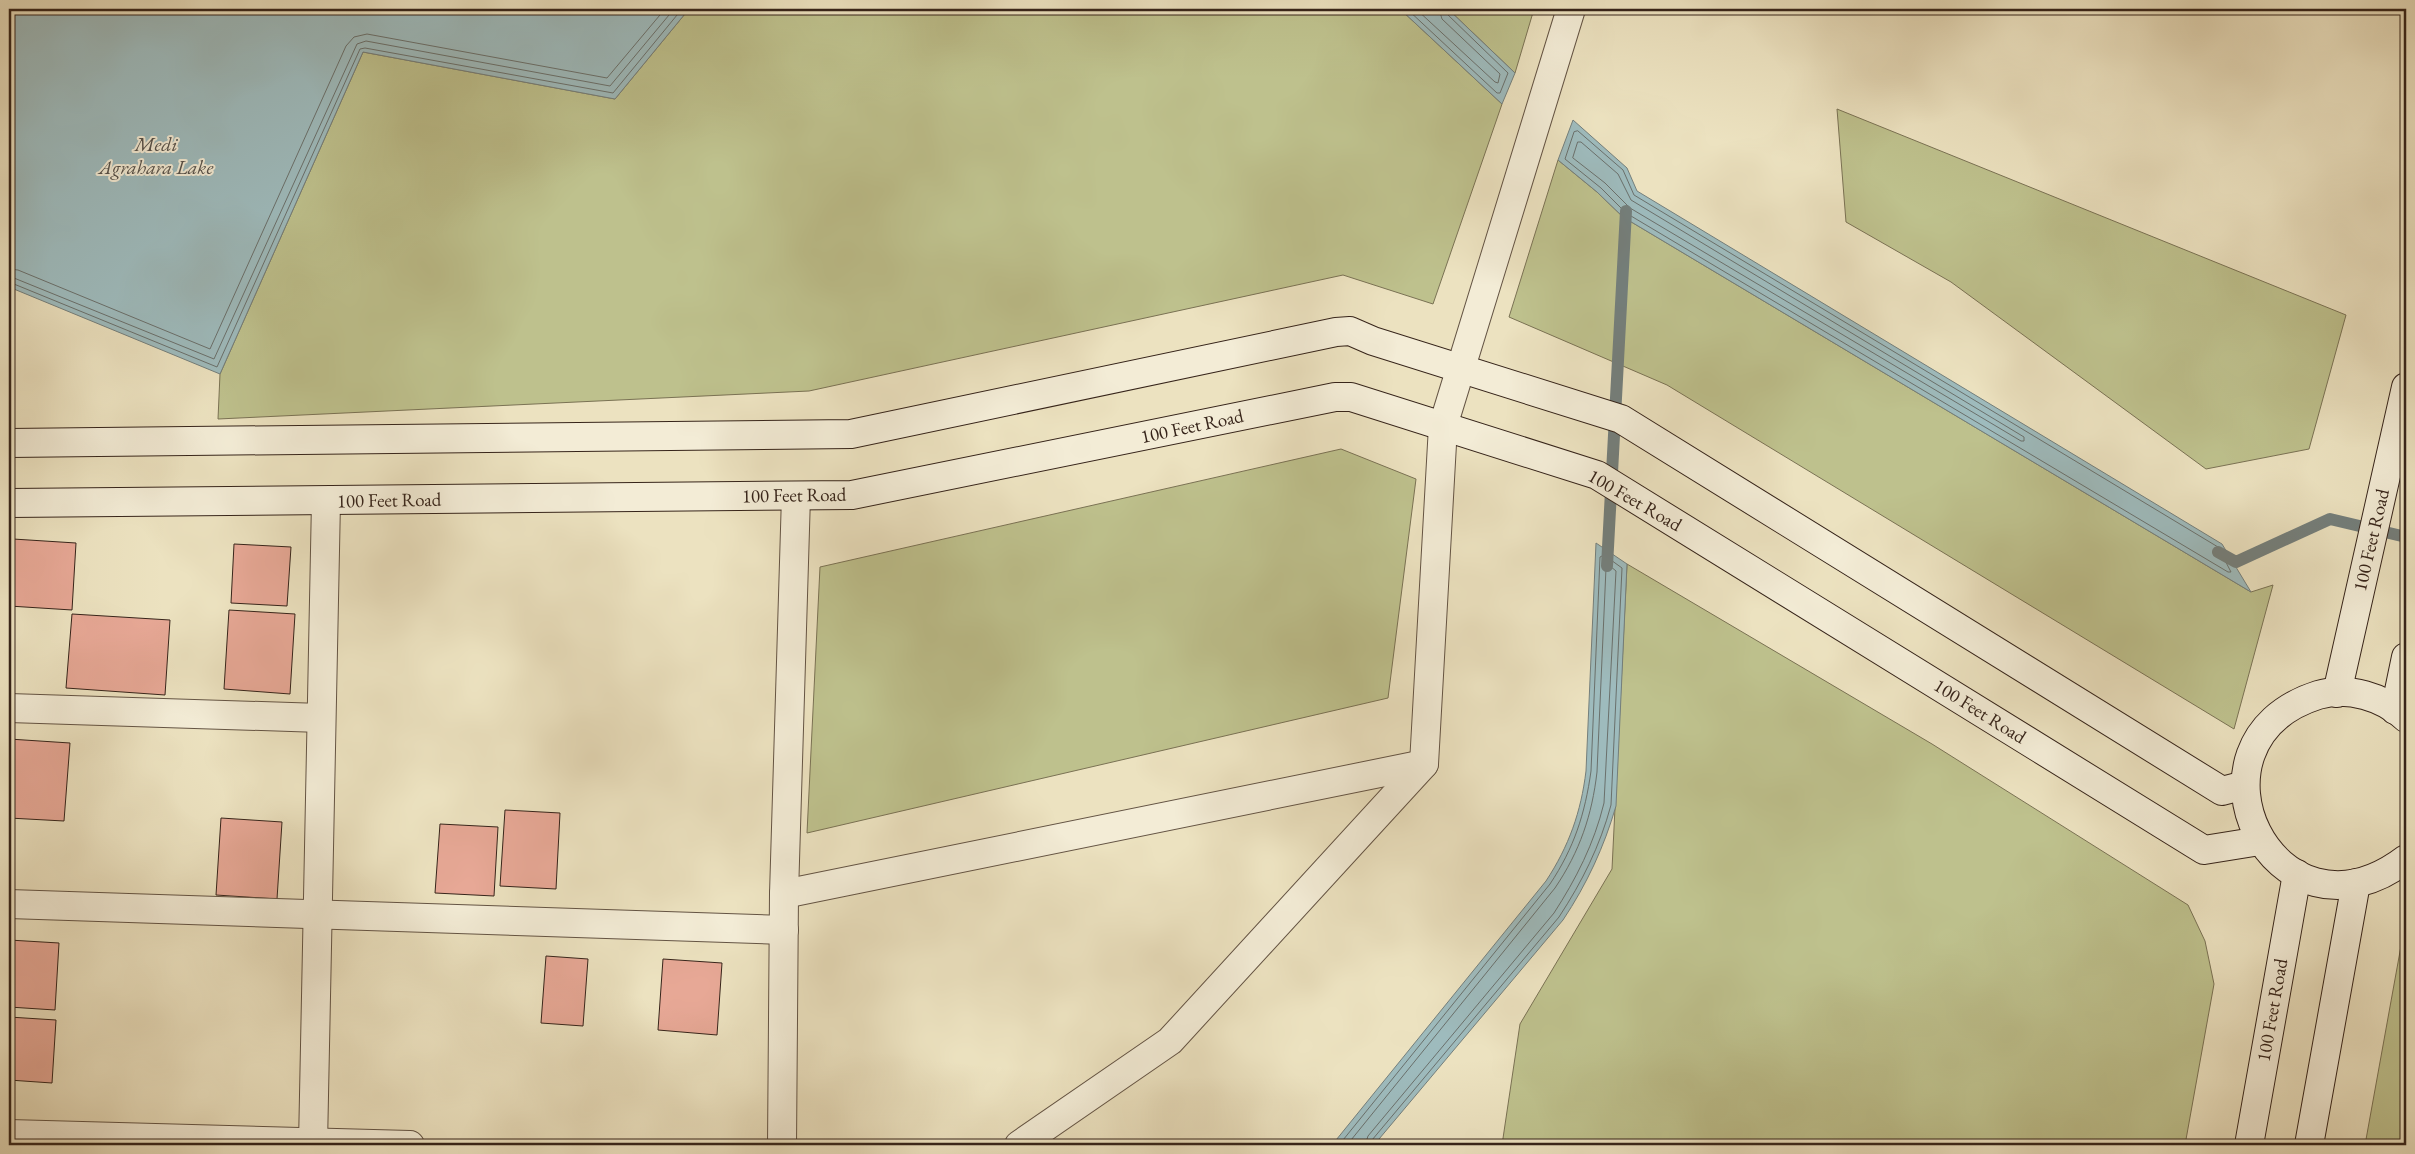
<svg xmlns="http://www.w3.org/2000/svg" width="2415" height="1154" font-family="'EB Garamond',serif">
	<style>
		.green { fill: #bec18d; stroke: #7a7254 }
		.water { fill: #9ebbbd; stroke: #747f7c }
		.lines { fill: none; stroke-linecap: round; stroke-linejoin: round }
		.shore { stroke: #6a706c; stroke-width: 1 }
		.stream { stroke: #747f7c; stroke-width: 12 }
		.building { fill: #e7a896; stroke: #36241a }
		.street-casing { stroke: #645444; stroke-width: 30 }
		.secondary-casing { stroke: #36241a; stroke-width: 30 }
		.street { stroke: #f3ecd6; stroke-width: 28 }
		.secondary { stroke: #f3ecd6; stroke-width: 28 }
		.labels { text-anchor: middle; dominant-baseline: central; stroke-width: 4; stroke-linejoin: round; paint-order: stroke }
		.street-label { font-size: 19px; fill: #36241a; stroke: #f3ecd6 }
		.water-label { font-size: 20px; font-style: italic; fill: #55514b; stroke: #f3ecd6 }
	</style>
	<rect width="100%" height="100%" fill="#ece2c0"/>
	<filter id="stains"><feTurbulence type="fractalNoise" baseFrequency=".004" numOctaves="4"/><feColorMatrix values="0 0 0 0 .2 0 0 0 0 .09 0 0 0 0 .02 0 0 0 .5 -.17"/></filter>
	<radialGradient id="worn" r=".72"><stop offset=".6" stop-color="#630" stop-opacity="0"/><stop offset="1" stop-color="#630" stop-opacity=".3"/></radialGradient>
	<g class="green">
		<path d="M 689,9 L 1400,9 L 1502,104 L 1433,304 L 1343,275 L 809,391 L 218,419 L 220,374 L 363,52 L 615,99 Z"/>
		<path d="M 1448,9 L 1534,9 L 1515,73 Z"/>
		<path d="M 1837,109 L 2346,315 L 2309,449 L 2206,469 L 1951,282 L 1846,222 Z"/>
		<path d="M 1558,160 L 1597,192 L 1623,217 L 2251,592 L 2273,585 L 2234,729 L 1667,385 L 1509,317 Z"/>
		<path d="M 1341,449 L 1416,479 L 1388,698 L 807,833 L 820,567 Z"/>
		<path d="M 1627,564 L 1932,744 L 2188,905 L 2205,941 L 2214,984 L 2185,1145 L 1502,1145 L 1520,1024 L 1612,869 Z"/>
		<path d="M 2406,922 L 2406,1145 L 2365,1145 L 2401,946 Z"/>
	</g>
	<g class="water">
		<path d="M 9,9 L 689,9 L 615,99 L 363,52 L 220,374 L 9,287 Z"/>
		<path d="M 1400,9 L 1448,9 L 1515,73 L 1502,104 Z"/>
		<path d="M 1573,120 L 1627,168 L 1637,191 L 2222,544 L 2251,592 L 1623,217 L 1597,192 L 1558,160 Z"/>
		<path d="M 1596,543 L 1627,564 L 1616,806 C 1604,847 1587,884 1563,920 L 1374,1145 L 1332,1145 L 1546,881 C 1569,846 1581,812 1586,771 Z"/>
	</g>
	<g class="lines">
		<g class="shore">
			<path d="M 1407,9 L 1497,93 L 1500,93 L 1508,73 L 1447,14 L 1445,9"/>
			<path d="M 1416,9 L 1495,82 L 1498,83 L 1500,74 L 1442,19 L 1439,9"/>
			<path d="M 1578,131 L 1623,170 L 1634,195 L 2218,547 L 2231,572 L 2228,572 L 1626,213 L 1601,188 L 1565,159 L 1574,132 Z"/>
			<path d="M 1578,142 L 1581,142 L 1618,174 L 1631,200 L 2024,437 L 2024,441 L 2021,441 L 1630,208 L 1605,183 L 1573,158 Z"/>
			<path d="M 9,269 L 18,270 L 210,349 L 346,46 L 354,37 L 367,34 L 607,78 L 665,9"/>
			<path d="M 9,276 L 214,359 L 357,44 L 366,41 L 610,86 L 674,9"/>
			<path d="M 9,282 L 217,367 L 360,49 L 365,48 L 613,93 L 682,9"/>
			<path d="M 1339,1145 L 1550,884 C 1574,848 1585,814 1591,771 L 1600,557 L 1604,555 L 1622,568 L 1611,805 C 1600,846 1582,882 1559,917 L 1372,1140 L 1371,1145"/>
			<path d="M 1347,1145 L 1555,888 C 1580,851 1592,815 1597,772 L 1606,568 L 1610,566 L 1616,571 L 1604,803 C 1594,844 1576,879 1554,913 L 1368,1136 L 1365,1145"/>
		</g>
		<g class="stream">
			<path d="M 2218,552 L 2236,562 L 2330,519 L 2406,537"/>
			<path d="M 1607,566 L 1626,211"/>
		</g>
	</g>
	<g class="building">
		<path d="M 13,539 L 76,543 L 72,610 L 9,606 Z"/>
		<path d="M 234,544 L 291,547 L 287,606 L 231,603 Z"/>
		<path d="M 229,610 L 295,614 L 290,694 L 224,689 Z"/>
		<path d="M 72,614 L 170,620 L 165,695 L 66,688 Z"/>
		<path d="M 9,739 L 70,743 L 64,821 L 9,818 Z"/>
		<path d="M 505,810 L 560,813 L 556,889 L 500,886 Z"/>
		<path d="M 221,818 L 282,822 L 277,899 L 216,895 Z"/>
		<path d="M 440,824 L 498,827 L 494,896 L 435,893 Z"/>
		<path d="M 9,940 L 59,943 L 55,1010 L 9,1007 Z"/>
		<path d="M 546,956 L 588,959 L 583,1026 L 541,1023 Z"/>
		<path d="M 663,959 L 722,963 L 717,1035 L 658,1030 Z"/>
		<path d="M 9,1017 L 56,1020 L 52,1083 L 9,1080 Z"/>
	</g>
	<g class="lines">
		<defs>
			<g id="street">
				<path d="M 9,708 L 321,718"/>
				<path d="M 784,894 L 1424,764"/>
				<path d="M 9,904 L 784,930"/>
				<path d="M 9,1134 L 410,1145"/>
				<path d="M 313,1145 L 326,501"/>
				<path d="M 782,1145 L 784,894 L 796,496"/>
				<path d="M 1019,1145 L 1170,1041 L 1424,764 L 1443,426 L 1571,9"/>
			</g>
			<g id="secondary">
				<path d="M 9,443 L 851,434 L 1336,332 L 1350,331 L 1373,341 L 1621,419 L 2222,791 L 2245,785"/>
				<path d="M 9,503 L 852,495 L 1335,397 L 1351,397 L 1597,475 L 2204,850 L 2260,841"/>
				<path d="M 2337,693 L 2406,387"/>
				<path d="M 2395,710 L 2406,657"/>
				<path d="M 2406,718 C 2384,697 2348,686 2318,695 C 2170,742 2274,959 2406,859"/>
				<path d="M 2249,1145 L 2297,874"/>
				<path d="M 2309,1145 L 2356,883"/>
			</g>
		</defs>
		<use href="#street" class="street-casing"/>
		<use href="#secondary" class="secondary-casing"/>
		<use href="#street" class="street"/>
		<use href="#secondary" class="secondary"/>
	</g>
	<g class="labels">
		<g class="street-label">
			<text transform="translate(1192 426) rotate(-12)">100 Feet Road</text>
			<text transform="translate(794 495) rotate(-1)">100 Feet Road</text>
			<text transform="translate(389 500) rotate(-1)">100 Feet Road</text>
			<text transform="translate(1635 500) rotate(30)">100 Feet Road</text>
			<text transform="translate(2371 540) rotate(-77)">100 Feet Road</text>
			<text transform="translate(1980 711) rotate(32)">100 Feet Road</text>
			<text transform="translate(2272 1010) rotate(-80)">100 Feet Road</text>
		</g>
		<g class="water-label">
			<text x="156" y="144">Medi<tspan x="156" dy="23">Agrahara Lake</tspan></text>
		</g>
	</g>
	<rect width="2415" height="1154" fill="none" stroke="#ece2c0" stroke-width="30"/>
	<rect x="10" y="10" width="2395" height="1134" fill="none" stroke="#36241a" stroke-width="2.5"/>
	<rect x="15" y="15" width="2385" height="1124" fill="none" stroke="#36241a"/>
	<rect width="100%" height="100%" filter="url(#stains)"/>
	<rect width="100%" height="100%" fill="url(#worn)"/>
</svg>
